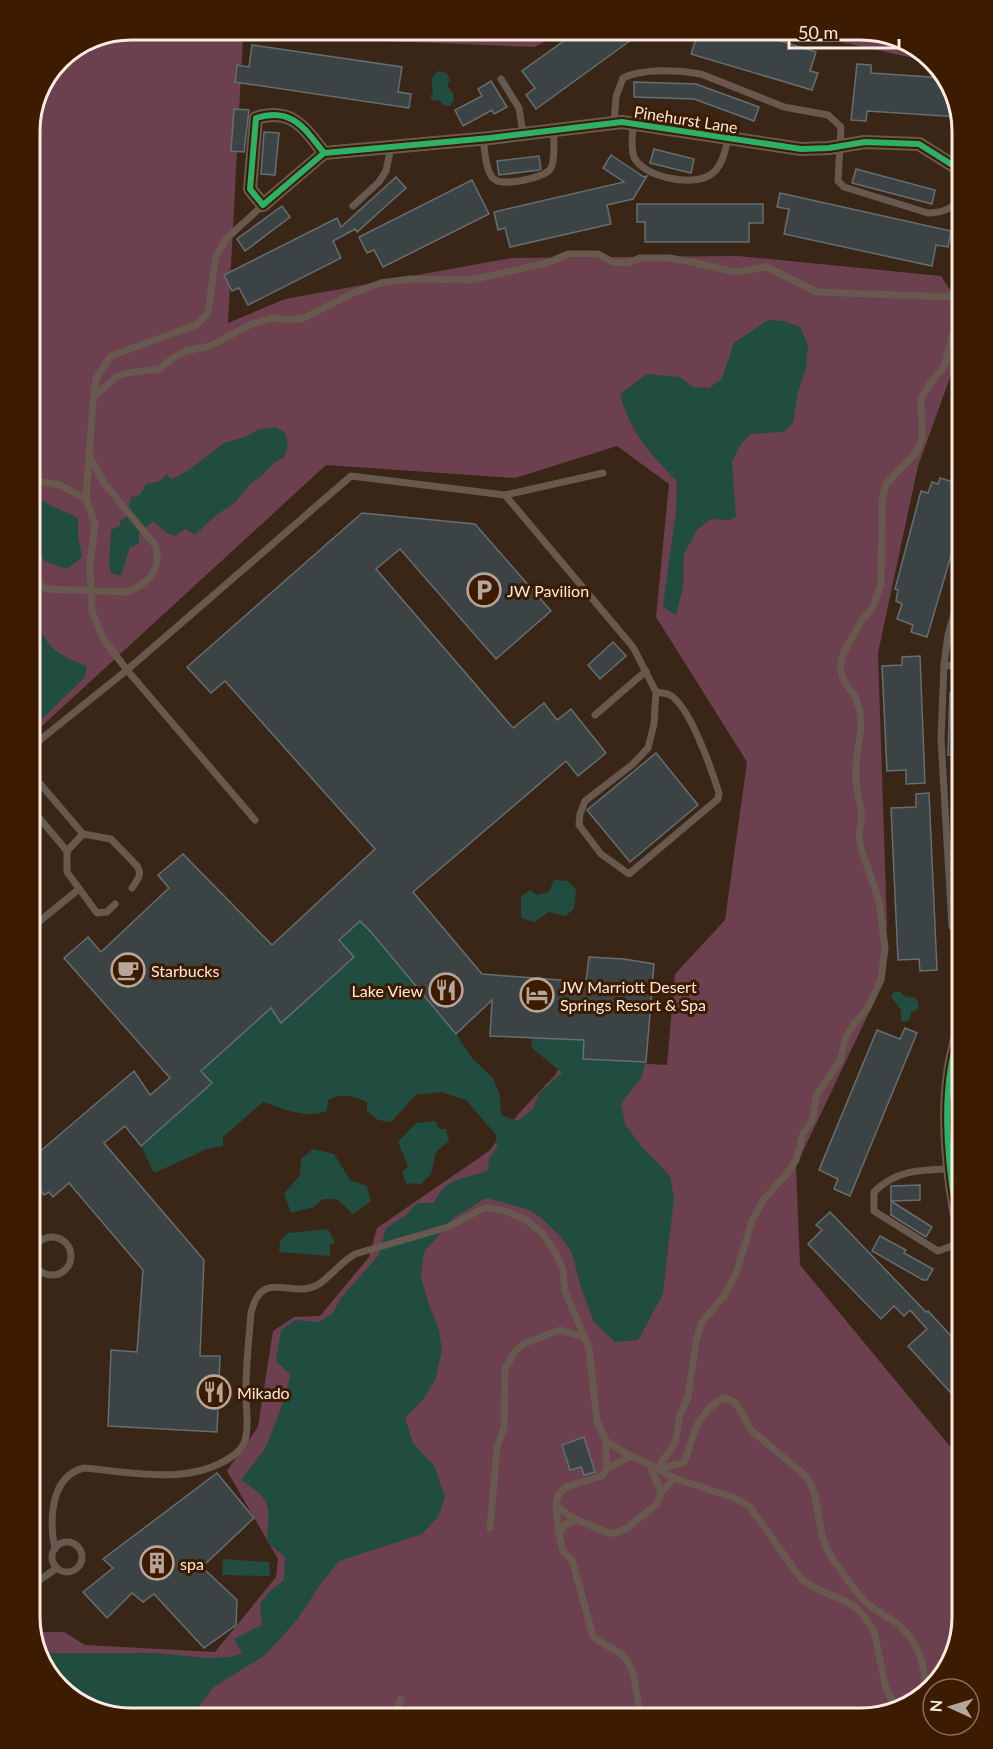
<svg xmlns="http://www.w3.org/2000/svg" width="993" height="1749" font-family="Lato,sans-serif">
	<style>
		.green { fill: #6c404e }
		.water { fill: #214d41 }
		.building { fill: #3c4344; stroke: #666e70; stroke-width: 1.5 }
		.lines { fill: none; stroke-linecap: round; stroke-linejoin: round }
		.lane { stroke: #68584e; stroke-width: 7 }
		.street { stroke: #68584e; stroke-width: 14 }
		.cycleway-casing { stroke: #3c1b00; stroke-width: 10 }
		.cycleway { stroke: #2db169; stroke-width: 6 }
		.labels { text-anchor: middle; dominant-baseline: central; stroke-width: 6; stroke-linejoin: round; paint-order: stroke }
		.street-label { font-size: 16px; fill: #faeae0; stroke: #3c1b00 }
		.poi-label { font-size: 16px; fill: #faeae0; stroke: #3c1b00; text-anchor: start }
		.rim { fill: none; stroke: #faeae0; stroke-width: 3 }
	</style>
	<rect width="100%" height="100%" fill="#392617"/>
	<g class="green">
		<path d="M 868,30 L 918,47 L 931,62 L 792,31 Z"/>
		<path d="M 560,33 L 535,47 L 263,36 Z"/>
		<path d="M 243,36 L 228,323 L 285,299 L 511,258 L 738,256 L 941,276 L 963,310 L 963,342 L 918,466 L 878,653 L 887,926 L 876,998 L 796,1166 L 800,1265 L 963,1462 L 963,1618 L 946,1674 L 906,1709 L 861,1719 L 537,1719 L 534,1708 L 516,1719 L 125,1719 L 75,1702 L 40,1662 L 33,1632 L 64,1632 L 85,1645 L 215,1652 L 276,1577 L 278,1559 L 227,1471 L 258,1427 L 273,1331 L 294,1317 L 320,1316 L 369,1257 L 377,1228 L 489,1151 L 520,1112 L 555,1075 L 563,1059 L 667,1065 L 675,974 L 725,920 L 747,762 L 656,617 L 669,484 L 617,446 L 515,478 L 326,465 L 30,737 L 30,125 L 60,60 L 93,38 Z"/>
	</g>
	<g class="water">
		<path d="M 438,71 C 445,72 448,73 450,80 L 447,85 L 453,94 L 454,100 L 450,106 L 443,105 L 441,101 L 432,100 L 430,96 L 433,93 C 432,84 429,77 438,71 Z"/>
		<path d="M 768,320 L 784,321 L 800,327 L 808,345 L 806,368 L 798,393 L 793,423 L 783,432 L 751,434 L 741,444 L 732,461 L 736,517 L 729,520 L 711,519 L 697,530 L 684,554 L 683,587 L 676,616 L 663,606 L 676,511 L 677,481 C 650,454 630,432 620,394 L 647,374 L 679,377 L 693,387 L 709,388 L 722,379 L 734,343 Z"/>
		<path d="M 276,427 L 285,433 L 288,446 L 284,457 L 274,463 L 263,475 L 250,484 L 236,502 L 215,516 L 195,535 L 185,529 L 175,536 L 167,533 L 153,521 L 139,534 L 139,544 L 130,547 L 121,576 L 111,573 L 109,565 L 111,530 L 120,526 L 120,520 L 126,518 L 131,497 L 140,495 L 146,484 L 161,481 L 166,474 L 172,479 L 189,470 L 224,443 L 245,437 L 259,429 Z"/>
		<path d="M 40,500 L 78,518 L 78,535 L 82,557 L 67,569 L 44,561 L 38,545 L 30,546 L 30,504 Z"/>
		<path d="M 30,624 C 46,632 42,638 53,648 C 62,657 75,661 87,666 L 85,677 L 34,727 L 30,727 Z"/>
		<path d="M 554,880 L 568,881 L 576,890 L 574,909 L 565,916 L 549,912 L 534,922 L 521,918 L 521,897 L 530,890 L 537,895 L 549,892 Z"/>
		<path d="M 360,921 L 371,932 L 456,1034 L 472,1058 L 493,1078 L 500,1095 L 501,1115 L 518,1121 L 533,1109 L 539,1093 L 562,1073 L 532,1048 L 531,1038 L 584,1040 L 583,1059 L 646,1062 L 641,1078 L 621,1104 L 625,1124 L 641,1146 L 670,1176 L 674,1198 L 663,1294 L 638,1340 L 615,1342 L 594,1322 L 581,1288 L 572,1253 L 560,1236 L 540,1217 L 527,1209 L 486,1198 L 455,1217 L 424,1252 L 421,1277 L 428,1302 L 439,1330 L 442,1350 L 436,1378 L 425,1397 L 405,1418 L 413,1443 L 435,1467 L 445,1498 L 438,1517 L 422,1534 L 339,1561 L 322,1582 L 297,1620 L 265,1655 L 214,1687 L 195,1711 L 193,1719 L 125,1719 L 75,1702 L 41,1663 L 45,1653 L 158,1653 L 206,1658 L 230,1657 L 242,1653 L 234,1639 L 262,1625 L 260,1604 L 270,1591 L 284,1580 L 285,1557 L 267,1542 C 269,1506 274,1501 241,1480 C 248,1470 257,1460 264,1450 C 270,1440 290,1385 290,1374 L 276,1361 L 281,1330 L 295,1320 L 319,1322 L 333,1313 L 340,1299 L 379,1255 L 386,1228 L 405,1216 L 417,1203 L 434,1203 C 446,1175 466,1180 488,1170 L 489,1159 L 497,1147 L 496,1135 L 466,1100 L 441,1092 L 416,1095 L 391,1122 L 378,1120 L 367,1111 L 367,1102 C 352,1096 343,1092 328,1100 L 327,1111 C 306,1119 284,1109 263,1102 L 223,1137 L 223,1146 L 207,1149 L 154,1173 L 141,1146 L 211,1084 L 201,1071 L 271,1008 L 282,1022 L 354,957 L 339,940 Z"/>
		<path d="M 894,992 L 900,992 L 906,997 L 916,998 L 919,1005 L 917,1010 L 911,1012 L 910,1019 L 906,1022 L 901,1021 L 901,1010 L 891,997 Z"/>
		<path d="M 435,1121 L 439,1129 L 446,1129 L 449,1141 L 436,1152 L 431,1174 L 421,1184 L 412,1183 L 407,1185 L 402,1173 L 408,1166 L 398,1142 L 416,1123 Z"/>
		<path d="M 313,1149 L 334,1154 L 350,1180 L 367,1186 L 371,1201 L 353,1214 L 337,1199 L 323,1199 L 314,1207 L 291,1213 L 284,1194 L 300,1175 L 301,1159 Z"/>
		<path d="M 328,1229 L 335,1243 L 330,1244 L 330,1256 L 279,1252 L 280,1241 L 288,1233 Z"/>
		<path d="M 223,1559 L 269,1562 L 270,1576 L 222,1575 Z"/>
	</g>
	<g class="building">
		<path d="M 748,31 L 816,52 L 810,71 L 818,73 L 812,90 L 691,54 L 697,36 L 710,40 L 713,32 Z"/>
		<path d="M 642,32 L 536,109 L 526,95 L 535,88 L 522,71 L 575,33 Z"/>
		<path d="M 252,45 L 402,67 L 398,92 L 411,94 L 409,108 L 235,82 L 237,65 L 249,67 Z"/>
		<path d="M 857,64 L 871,65 L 871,73 L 945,78 L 953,87 L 960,117 L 867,111 L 866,121 L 851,120 Z"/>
		<path d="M 491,81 L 507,107 L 494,114 L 492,110 L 463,126 L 455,110 L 482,96 L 478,89 Z"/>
		<path d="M 634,82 L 696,84 L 759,107 L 754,121 L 694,99 L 634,97 Z"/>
		<path d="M 234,109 L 249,110 L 244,152 L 231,151 Z"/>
		<path d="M 264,132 L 279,133 L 275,175 L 261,174 Z"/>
		<path d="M 654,149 L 694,159 L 691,173 L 650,163 Z"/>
		<path d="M 611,155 L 644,177 L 647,176 L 633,199 L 607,205 L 611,224 L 510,247 L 505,228 L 498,230 L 494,212 L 624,182 L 603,168 Z"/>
		<path d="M 539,156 L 541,169 L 539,170 L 499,175 L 497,161 Z"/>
		<path d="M 856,169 L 935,190 L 932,204 L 852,183 Z"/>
		<path d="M 396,177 L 406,188 L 357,232 L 355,229 L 333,241 L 341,258 L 248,305 L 239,288 L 232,291 L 224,275 L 337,218 L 341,227 Z"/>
		<path d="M 472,180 L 489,214 L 383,267 L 374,250 L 367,253 L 359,237 Z"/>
		<path d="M 780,193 L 951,231 L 948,247 L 936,245 L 932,266 L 784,234 L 789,209 L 777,207 Z"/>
		<path d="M 637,204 L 763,204 L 763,223 L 749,223 L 749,242 L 645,242 L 645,222 L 637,222 Z"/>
		<path d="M 282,206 L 290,217 L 245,251 L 237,239 Z"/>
		<path d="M 940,478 L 963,485 L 963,515 L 927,637 L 911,632 L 913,625 L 897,619 L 902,604 L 896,601 L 898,590 L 895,589 L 921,491 L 928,493 L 932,482 L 938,484 Z"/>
		<path d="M 362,513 L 475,524 L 551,611 L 496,659 L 400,549 L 376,569 L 513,728 L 544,703 L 557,720 L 571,709 L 606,753 L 578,776 L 566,761 L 413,892 L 482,974 L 586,982 L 589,957 L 624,959 L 654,964 L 646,1062 L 583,1059 L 584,1040 L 490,1036 L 492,1000 L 456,1034 L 371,932 L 360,921 L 339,940 L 354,957 L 281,1023 L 271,1008 L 201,1071 L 212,1083 L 141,1146 L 125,1126 L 104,1143 L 204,1260 L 200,1356 L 220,1356 L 217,1432 L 108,1426 L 111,1350 L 137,1352 L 143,1270 L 69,1183 L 53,1197 L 49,1192 L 44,1195 L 41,1191 L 36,1195 L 30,1186 L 30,1160 L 134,1071 L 150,1095 L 170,1078 L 64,958 L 88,937 L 101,952 L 169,888 L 158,875 L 183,854 L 272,945 L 375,849 L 225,681 L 211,693 L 187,667 Z"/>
		<path d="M 613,642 L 626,656 L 600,679 L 588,665 Z"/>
		<path d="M 920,656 L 925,783 L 906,784 L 906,770 L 887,771 L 882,666 L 902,665 L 902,657 Z"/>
		<path d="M 950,693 L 963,693 L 962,755 L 948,755 Z"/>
		<path d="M 656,753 L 698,805 L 630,862 L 587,810 Z"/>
		<path d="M 929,793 L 937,970 L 920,971 L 919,959 L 898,960 L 891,808 L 916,807 L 916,794 Z"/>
		<path d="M 905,1028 L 917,1033 L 850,1196 L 834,1189 L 838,1179 L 819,1170 L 877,1030 L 900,1039 Z"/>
		<path d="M 920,1185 L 920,1200 L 891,1201 L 891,1186 Z"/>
		<path d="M 891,1201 L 932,1227 L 926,1237 L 891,1215 Z"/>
		<path d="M 830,1212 L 926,1312 L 928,1311 L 963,1349 L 963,1406 L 908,1346 L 927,1329 L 910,1310 L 904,1316 L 894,1306 L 881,1319 L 808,1244 L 822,1230 L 816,1225 Z"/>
		<path d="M 880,1236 L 906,1250 L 904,1253 L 933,1269 L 927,1280 L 923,1280 L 872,1251 Z"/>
		<path d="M 584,1437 L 595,1472 L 584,1475 L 581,1467 L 570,1470 L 562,1445 Z"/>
		<path d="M 217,1473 L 254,1518 L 202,1567 L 237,1600 L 236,1625 L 204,1648 L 154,1594 L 143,1602 L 132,1593 L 107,1618 L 83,1592 L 113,1568 L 103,1559 Z"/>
	</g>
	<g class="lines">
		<g class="lane">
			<path d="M 501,79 L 519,108 L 523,134"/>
			<path d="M 614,123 L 616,97 L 623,78 C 642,68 679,70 701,74 L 784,107 L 828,115 L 841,127 L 838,181 L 844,187 L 928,213 C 943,213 951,208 963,199"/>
			<path d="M 633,124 C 633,135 630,147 634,157 C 643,177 692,187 710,175 C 722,168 725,151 728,139"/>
			<path d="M 483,138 C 485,150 485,171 494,179 C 502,187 546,178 551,168 C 556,157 553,142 554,130"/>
			<path d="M 353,206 L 379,182 L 386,171 L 391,147"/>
			<path d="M 93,397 L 118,376 L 127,373 L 159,369 L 173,358 L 186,351 L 210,346 L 252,324 L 271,318 L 291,320 L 304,318 L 353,293 L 381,283 L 410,279 L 471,280 L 547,263 L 568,254 L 598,254 L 613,262 L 628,263 L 640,258 L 669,258 L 687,261 L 735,272 L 767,267 L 817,292 L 951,297 L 962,303 L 963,307"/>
			<path d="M 30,480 L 60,485 L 86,499 L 95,524 L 90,565 L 92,612 L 104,640 L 127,670 L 255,820"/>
			<path d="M 505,495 L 603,473"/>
			<path d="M 86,499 L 93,402 L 96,379 L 102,369 L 111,356 L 196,325 L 208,313 L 216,256 L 226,239 L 263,205"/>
			<path d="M 30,576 L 46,589 L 127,592 C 148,584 163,569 155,545 L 104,483 L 89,455"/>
			<path d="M 944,665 L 963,667"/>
			<path d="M 595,715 L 646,671"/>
			<path d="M 30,748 L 127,670 L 351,476 L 505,495 L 633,647 L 656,692 L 654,724 L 648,748 L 633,764 L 585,801 L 580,814 L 579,825 L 601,854 L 629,874 L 718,799 L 719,793 C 712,771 690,706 670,695 C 666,693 660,693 656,692"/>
			<path d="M 30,772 L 83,834 L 111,839 L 137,866 C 143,875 137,880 132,888"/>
			<path d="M 30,807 L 67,851 L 67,872 L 97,913 L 107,912 L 115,904"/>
			<path d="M 67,851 L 83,834"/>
			<path d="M 30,929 L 79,889"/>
			<path d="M 963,935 L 952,927 L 941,739 L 944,665 L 948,635 L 963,583"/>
			<path d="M 948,1100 L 963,1099"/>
			<path d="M 950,1169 C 920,1170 896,1170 874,1192 L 874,1211 L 938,1251 L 963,1242"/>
			<circle cx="52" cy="1256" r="19"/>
			<path d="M 606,1441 L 607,1469"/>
			<path d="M 630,1456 L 607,1469 L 602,1476 L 566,1487 L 558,1495 L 556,1505 L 571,1517 L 608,1533 L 615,1533 L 627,1528 L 657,1504 L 661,1493 L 674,1478"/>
			<path d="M 650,1465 L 661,1493"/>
			<path d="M 657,1469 L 675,1443 L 680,1415 L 688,1397 L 696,1342 L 701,1323 L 724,1296 L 736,1274 L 752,1221 L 763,1200 L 787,1174 L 796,1160 L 803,1134 L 813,1119 L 816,1096 L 840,1061 L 846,1037 L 854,1024 L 867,1009 L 881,980 L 885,948 L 879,900 L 861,849 L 859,833 L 862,816 L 856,782 L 856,763 L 861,729 L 860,712 L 856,698 L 843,679 L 840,666 L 843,654 L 860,623 L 873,607 L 881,584 L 882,502 L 886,484 L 916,453 L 922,437 L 921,399 L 929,385 L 945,365 L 952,336 L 963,315"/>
			<path d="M 657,1469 L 683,1463 C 689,1454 689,1446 693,1436 C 697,1421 711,1402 726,1398 L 736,1403 L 751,1430 L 807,1477 C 822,1501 815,1532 831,1556 C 842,1573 854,1591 868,1604 C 877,1612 889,1617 899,1625 C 919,1643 926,1665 925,1692"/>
			<path d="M 556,1505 L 559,1534"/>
			<path d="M 578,1520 L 566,1524 L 559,1534 L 563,1551 L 572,1560 L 593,1636 C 602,1645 613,1648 622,1655 C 640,1671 633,1699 643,1719"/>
			<path d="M 490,1528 L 497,1448 L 504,1427 L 505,1369 L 514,1353 L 523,1344 L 560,1330 L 584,1337"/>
			<circle cx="67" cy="1557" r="15"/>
			<path d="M 55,1549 C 49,1521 50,1476 84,1468 C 131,1472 189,1486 231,1457 C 237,1453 243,1448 245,1440 C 250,1425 245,1406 246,1390 C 246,1364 249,1338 251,1313 C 262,1266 292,1301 319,1284 C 332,1275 341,1262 355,1254 L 448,1227 L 480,1210 L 487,1208 L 505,1211 L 525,1219 L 542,1233 L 556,1253 L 563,1270 L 565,1291 L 589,1348 L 597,1421 L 606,1441 L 630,1456 L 641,1460 L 674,1478 L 735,1498 L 750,1507 L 802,1580 L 817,1589 L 847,1602 L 860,1611 L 874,1631 L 886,1689 L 898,1711"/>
			<path d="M 30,1581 L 41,1579 L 57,1568"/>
			<path d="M 391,1719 L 401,1699"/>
		</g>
		<g class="street">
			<path d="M 324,153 C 304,127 291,107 256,118 L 250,189 L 263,205 L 324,153 L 490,138 L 622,122 L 801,149 L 829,148 L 865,142 L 919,144 L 954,166 L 963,175"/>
			<path d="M 963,1235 C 956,1218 955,1202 952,1185 C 945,1131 943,1073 963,1023"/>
		</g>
		<defs>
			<g id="cycleway">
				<path d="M 324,153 C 304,127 291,107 256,118 L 250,189 L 263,205 L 324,153 L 490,138 L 622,122 L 801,149 L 829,148 L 865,142 L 919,144 L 954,166 L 963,175"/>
				<path d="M 963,1235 C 956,1218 955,1202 952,1185 C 945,1131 943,1073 963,1023"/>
			</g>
		</defs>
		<use href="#cycleway" class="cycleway-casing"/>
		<use href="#cycleway" class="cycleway"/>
	</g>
	<defs>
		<symbol id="parking-ring" viewBox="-11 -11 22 22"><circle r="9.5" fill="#3c1b00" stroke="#b6a59a" stroke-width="1.5"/><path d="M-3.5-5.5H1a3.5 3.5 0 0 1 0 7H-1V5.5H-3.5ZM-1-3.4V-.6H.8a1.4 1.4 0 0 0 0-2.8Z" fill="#b6a59a"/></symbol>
		<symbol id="cafe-ring" viewBox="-11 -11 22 22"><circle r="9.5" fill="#3c1b00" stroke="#b6a59a" stroke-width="1.5"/><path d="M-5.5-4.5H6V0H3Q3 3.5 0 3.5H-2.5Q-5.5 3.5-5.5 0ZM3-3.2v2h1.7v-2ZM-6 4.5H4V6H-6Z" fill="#b6a59a"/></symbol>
		<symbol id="restaurant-ring" viewBox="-11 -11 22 22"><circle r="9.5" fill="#3c1b00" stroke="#b6a59a" stroke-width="1.5"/><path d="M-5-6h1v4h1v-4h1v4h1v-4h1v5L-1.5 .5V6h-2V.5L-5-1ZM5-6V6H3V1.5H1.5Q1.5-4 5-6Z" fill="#b6a59a"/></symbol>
		<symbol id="hotel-ring" viewBox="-11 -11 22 22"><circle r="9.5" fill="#3c1b00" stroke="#b6a59a" stroke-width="1.5"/><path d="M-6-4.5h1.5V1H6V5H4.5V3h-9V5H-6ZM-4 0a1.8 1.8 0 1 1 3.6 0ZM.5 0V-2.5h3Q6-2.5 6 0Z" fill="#b6a59a"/></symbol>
		<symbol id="building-ring" viewBox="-11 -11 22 22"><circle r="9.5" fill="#3c1b00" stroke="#b6a59a" stroke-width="1.5"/><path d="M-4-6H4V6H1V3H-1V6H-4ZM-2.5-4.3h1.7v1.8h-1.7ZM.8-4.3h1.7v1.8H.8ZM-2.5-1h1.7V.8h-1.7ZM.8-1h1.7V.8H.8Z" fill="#b6a59a"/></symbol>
	</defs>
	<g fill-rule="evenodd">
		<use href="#parking-ring" x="465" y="571" width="38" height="38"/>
		<use href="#cafe-ring" x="109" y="951" width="38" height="38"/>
		<use href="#restaurant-ring" x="427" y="971" width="38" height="38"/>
		<use href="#hotel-ring" x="518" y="976" width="38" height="38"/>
		<use href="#restaurant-ring" x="195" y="1373" width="38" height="38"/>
		<use href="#building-ring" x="138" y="1544" width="38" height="38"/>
	</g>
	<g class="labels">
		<g class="street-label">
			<text transform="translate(686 119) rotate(9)">Pinehurst Lane</text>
		</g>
		<g class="poi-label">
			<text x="507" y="590">JW Pavilion</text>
			<text x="151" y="970">Starbucks</text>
			<text x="560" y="986">JW Marriott Desert<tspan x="560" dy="18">Springs Resort &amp; Spa</tspan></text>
			<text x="423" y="990" text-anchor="end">Lake View</text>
			<text x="237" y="1392">Mikado</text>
			<text x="180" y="1563">spa</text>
		</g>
	</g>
	<path d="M0 0H993V1749H0ZM131 40H861A91 91 0 0 1 952 131V1617A91 91 0 0 1 861 1708H131A91 91 0 0 1 40 1617V131A91 91 0 0 1 131 40Z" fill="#3c1b00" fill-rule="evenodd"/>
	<path class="rim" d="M131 40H861A91 91 0 0 1 952 131V1617A91 91 0 0 1 861 1708H131A91 91 0 0 1 40 1617V131A91 91 0 0 1 131 40Z"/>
	<g transform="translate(951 1707) rotate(274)"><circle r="28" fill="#3c1b00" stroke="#886e5a" stroke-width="1.5"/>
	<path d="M0-4.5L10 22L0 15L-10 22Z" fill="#b6a59a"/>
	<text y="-9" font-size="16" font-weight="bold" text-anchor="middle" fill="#faeae0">N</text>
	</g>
	<path d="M789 39v9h110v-9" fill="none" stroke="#faeae0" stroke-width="3"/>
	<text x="798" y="39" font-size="18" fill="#faeae0" stroke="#3c1b00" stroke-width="4.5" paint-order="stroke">50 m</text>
</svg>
